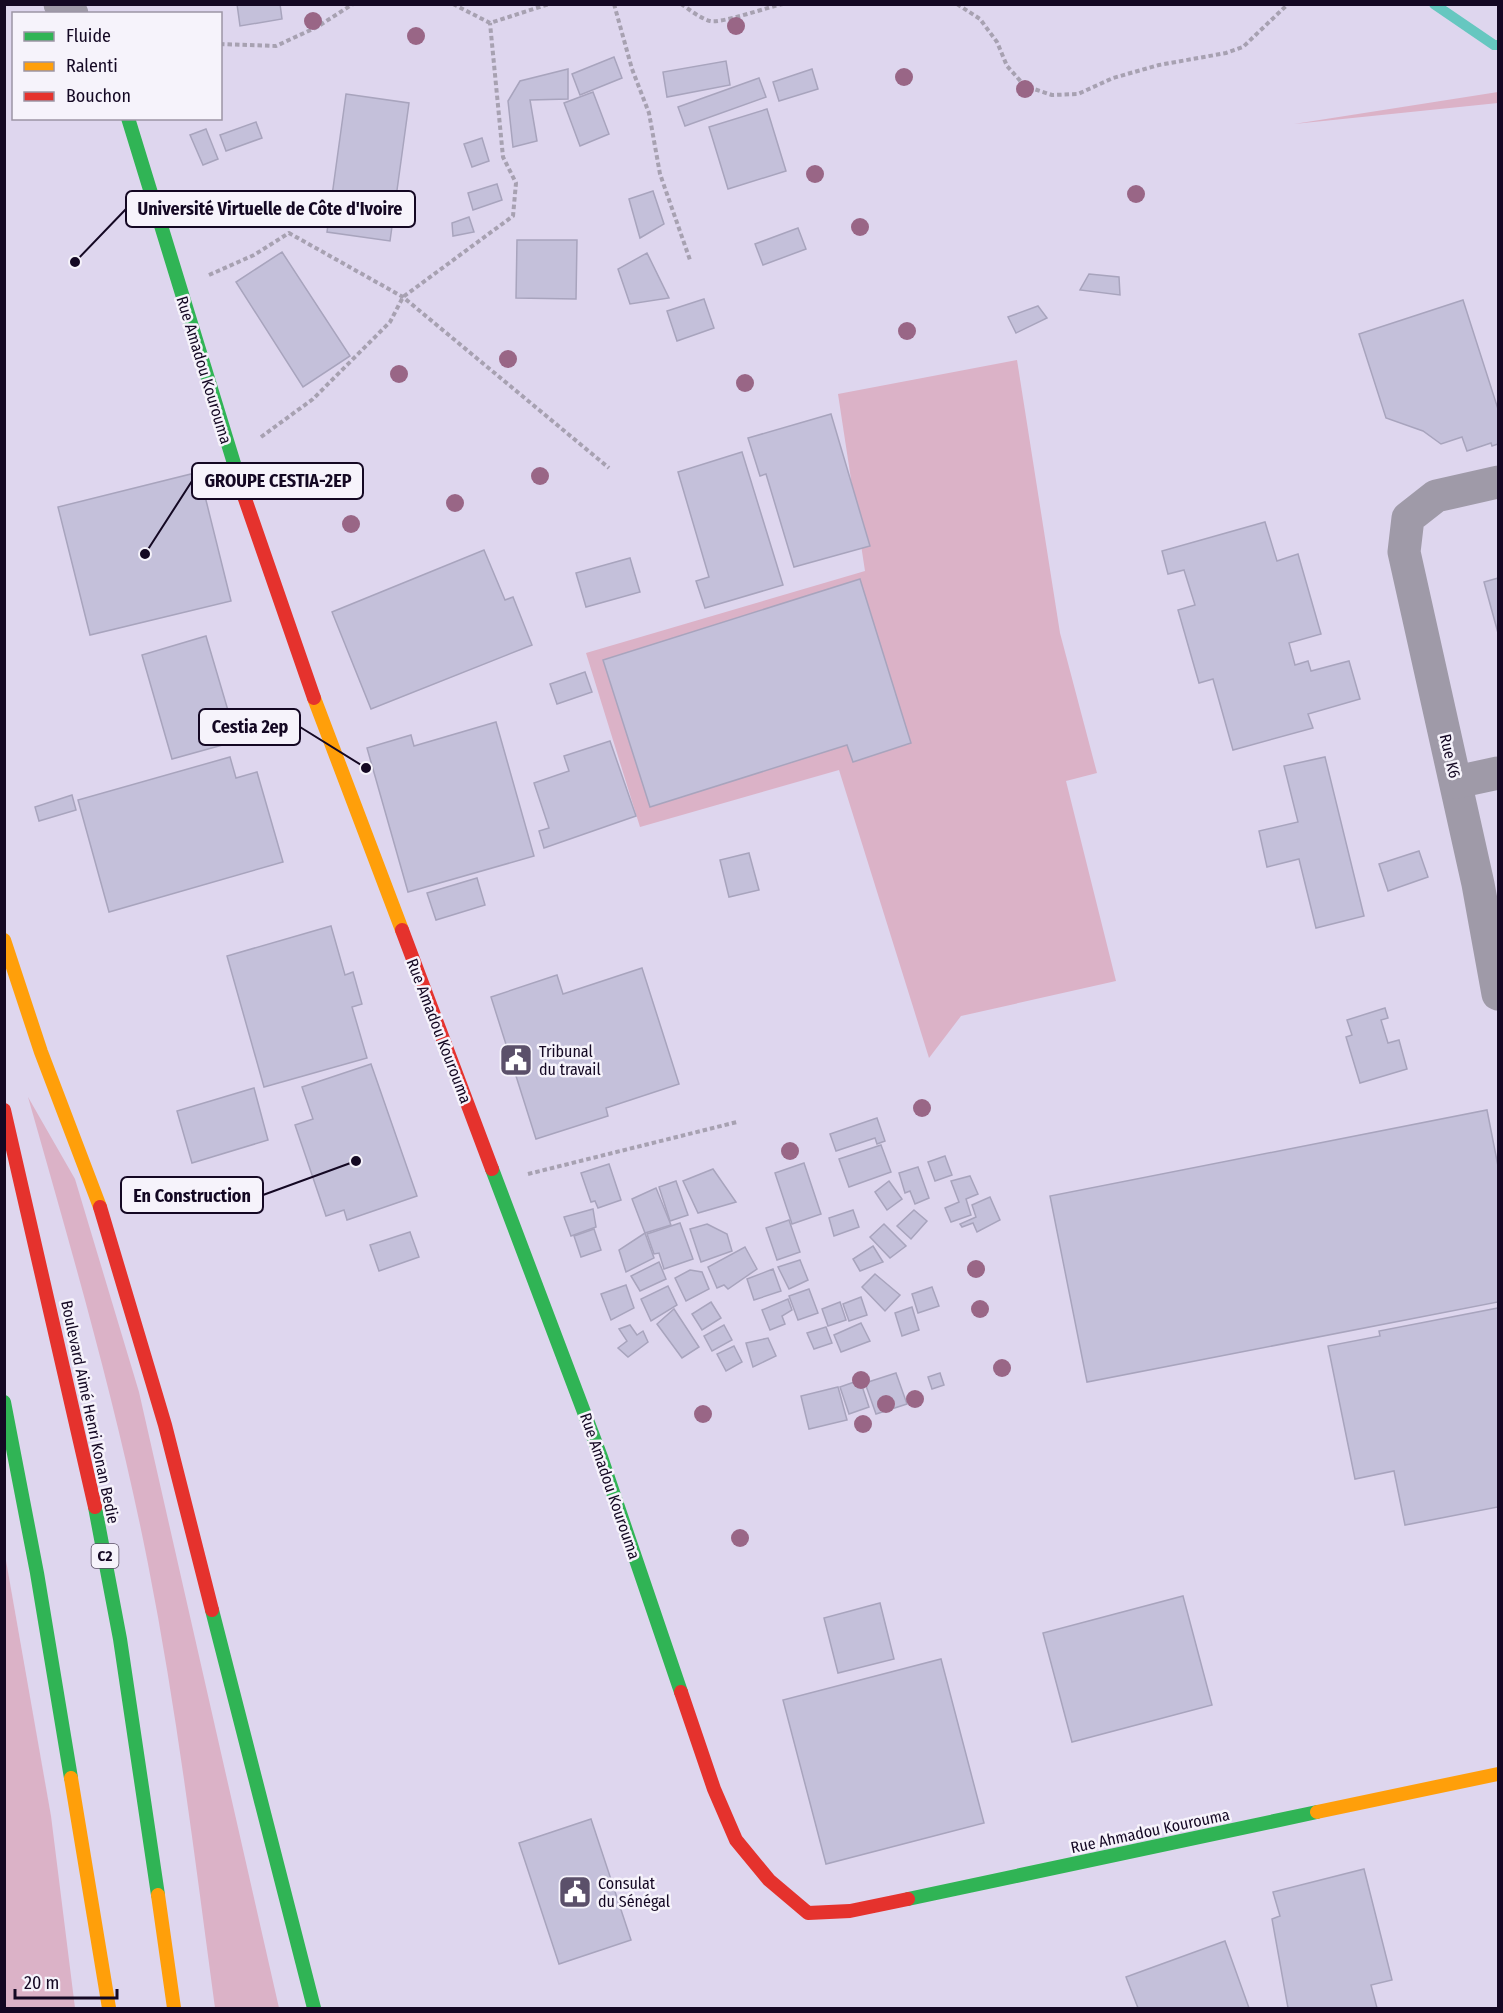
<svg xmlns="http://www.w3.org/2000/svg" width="1503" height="2013" font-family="'Fira Sans Condensed',sans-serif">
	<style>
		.green { fill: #dbb2c7 }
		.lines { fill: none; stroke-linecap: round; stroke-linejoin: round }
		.stream { stroke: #66c7c0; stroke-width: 10 }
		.building { fill: #c4c0da; stroke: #a8a4bd; stroke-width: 1.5 }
		.path { stroke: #a7a1b1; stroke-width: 4; stroke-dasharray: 4.5 3; stroke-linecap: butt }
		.street { stroke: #9f9aa8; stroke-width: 33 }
		.fast { stroke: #30b455; stroke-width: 14 }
		.slow { stroke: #ff9f0a; stroke-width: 14 }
		.jam { stroke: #e5322d; stroke-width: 14 }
		.tree { fill: #996686 }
		.labels { text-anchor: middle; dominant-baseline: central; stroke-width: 5; stroke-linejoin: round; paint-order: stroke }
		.shield { fill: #f6f3fb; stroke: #584e64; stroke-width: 1.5 }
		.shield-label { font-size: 15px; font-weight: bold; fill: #140823 }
		.street-label { font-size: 16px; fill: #140823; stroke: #f6f3fb }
		.poi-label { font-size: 16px; fill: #140823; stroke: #f6f3fb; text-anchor: start }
		.leader { fill: none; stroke: #140823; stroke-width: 2 }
		.callout-dot { fill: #140823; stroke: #f6f3fb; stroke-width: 2 }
		.callout { fill: #f6f3fb; stroke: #140823; stroke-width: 2 }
		.callout-label { font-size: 18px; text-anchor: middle; font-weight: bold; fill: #140823 }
	</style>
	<rect width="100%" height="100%" fill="#ded6ee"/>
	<g class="green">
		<path d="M 1498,92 L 1498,103 L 1294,124 Z"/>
		<path d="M 1017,360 L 1060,633 L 1097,773 L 1066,781 L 1116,981 L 961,1016 L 929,1058 L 839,770 L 640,827 L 586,653 L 865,571 L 838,394 Z"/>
		<path d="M 28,1097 L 75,1179 L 139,1392 L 279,2008 L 215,2008 C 195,1860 177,1711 148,1564 C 117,1406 72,1252 28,1097 Z"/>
		<path d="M 5,1555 L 51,1816 L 75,2008 L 5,2008 Z"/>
	</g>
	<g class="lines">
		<path class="stream" d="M 1434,4 L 1494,45 L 1498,45"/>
	</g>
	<g class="building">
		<path d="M 237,4 L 280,4 L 282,19 L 240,26 Z"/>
		<path d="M 614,57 L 622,78 L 580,95 L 572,74 Z"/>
		<path d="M 726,61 L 730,85 L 667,97 L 663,72 Z"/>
		<path d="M 568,69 L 568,99 L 530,100 L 537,141 L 513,147 L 508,101 L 520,81 Z"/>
		<path d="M 812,69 L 818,89 L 779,101 L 773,82 Z"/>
		<path d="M 759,78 L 766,97 L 685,126 L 678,107 Z"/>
		<path d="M 593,92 L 609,134 L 580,146 L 564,103 Z"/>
		<path d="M 346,94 L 409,103 L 390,241 L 327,232 Z"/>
		<path d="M 767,109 L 786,171 L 728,189 L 709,127 Z"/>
		<path d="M 256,122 L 262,138 L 226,151 L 220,135 Z"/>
		<path d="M 206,129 L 218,159 L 203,165 L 190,135 Z"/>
		<path d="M 482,138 L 489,161 L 472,167 L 464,144 Z"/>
		<path d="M 497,184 L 502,200 L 473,210 L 468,193 Z"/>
		<path d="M 653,191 L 664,224 L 640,238 L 629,199 Z"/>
		<path d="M 469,217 L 474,232 L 453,236 L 452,223 Z"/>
		<path d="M 798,228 L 806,249 L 763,265 L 755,244 Z"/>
		<path d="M 517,240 L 577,240 L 576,299 L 516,298 Z"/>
		<path d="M 282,252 L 350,356 L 303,387 L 236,282 Z"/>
		<path d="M 647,253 L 669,298 L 630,304 L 618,269 Z"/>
		<path d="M 1089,274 L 1119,277 L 1120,295 L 1080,290 Z"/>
		<path d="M 704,299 L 714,328 L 677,341 L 667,311 Z"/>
		<path d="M 1463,300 L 1498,409 L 1498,444 L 1492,446 L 1491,443 L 1467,451 L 1462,437 L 1441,444 L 1423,431 L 1386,418 L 1359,334 Z"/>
		<path d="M 1038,306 L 1047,318 L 1016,333 L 1008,317 Z"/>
		<path d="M 831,414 L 870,546 L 794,567 L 766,474 L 760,476 L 748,438 Z"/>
		<path d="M 742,452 L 783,585 L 705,608 L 696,581 L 709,577 L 678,472 Z"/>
		<path d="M 199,472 L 231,601 L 90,635 L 58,507 Z"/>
		<path d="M 1265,522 L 1277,561 L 1298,554 L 1321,634 L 1289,643 L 1295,665 L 1308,661 L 1311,671 L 1349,661 L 1360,699 L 1308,714 L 1313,728 L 1233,750 L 1213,679 L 1199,683 L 1178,610 L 1195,605 L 1184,570 L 1168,574 L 1162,551 Z"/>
		<path d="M 484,550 L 505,600 L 513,597 L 532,645 L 371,709 L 332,612 Z"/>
		<path d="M 630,558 L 640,592 L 586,607 L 576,573 Z"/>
		<path d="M 1498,578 L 1498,633 L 1484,582 Z"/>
		<path d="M 860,579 L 911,743 L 853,762 L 847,745 L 650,807 L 603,660 Z"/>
		<path d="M 206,636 L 237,741 L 172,759 L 142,655 Z"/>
		<path d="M 585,672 L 592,692 L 557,704 L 550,684 Z"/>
		<path d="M 496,722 L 534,856 L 408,892 L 367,748 L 411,735 L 414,746 Z"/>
		<path d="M 610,741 L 636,816 L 544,848 L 539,831 L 549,828 L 534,783 L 569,771 L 564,756 Z"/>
		<path d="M 230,757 L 236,778 L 257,772 L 283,862 L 109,912 L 78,800 Z"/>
		<path d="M 1325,757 L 1364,916 L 1316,928 L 1299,859 L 1267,867 L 1259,831 L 1298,822 L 1284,766 Z"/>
		<path d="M 72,795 L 76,810 L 39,821 L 35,807 Z"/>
		<path d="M 1419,851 L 1428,877 L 1388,891 L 1379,864 Z"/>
		<path d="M 749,853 L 759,890 L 729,897 L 720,860 Z"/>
		<path d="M 477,878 L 485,905 L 436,920 L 427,893 Z"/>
		<path d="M 331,926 L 345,975 L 353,972 L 362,1004 L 352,1007 L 367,1058 L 264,1087 L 227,956 Z"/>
		<path d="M 642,968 L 679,1084 L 606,1108 L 608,1116 L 536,1139 L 491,997 L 557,975 L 563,994 Z"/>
		<path d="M 1385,1008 L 1388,1018 L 1381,1020 L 1388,1043 L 1399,1040 L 1407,1069 L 1360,1083 L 1346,1037 L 1352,1035 L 1347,1020 Z"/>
		<path d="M 371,1064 L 417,1196 L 347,1220 L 344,1210 L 326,1216 L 295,1125 L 313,1119 L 302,1087 Z"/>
		<path d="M 254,1088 L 268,1140 L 192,1163 L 177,1111 Z"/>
		<path d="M 1487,1110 L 1498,1166 L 1498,1302 L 1087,1382 L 1050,1196 Z"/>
		<path d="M 877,1118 L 885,1141 L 877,1144 L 875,1138 L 836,1151 L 830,1134 Z"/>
		<path d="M 881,1145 L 891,1172 L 849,1187 L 839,1159 Z"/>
		<path d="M 945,1156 L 952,1175 L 935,1181 L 928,1162 Z"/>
		<path d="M 804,1163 L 821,1214 L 792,1224 L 775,1173 Z"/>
		<path d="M 609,1164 L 621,1200 L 598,1208 L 595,1201 L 591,1202 L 581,1173 Z"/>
		<path d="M 918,1167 L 929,1198 L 915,1204 L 910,1191 L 905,1193 L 899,1173 Z"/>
		<path d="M 713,1169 L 736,1202 L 698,1213 L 683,1181 Z"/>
		<path d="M 970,1176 L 978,1194 L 966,1199 L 971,1215 L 951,1222 L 945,1208 L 959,1202 L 951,1181 Z"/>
		<path d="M 676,1181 L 688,1215 L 670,1221 L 659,1187 Z"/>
		<path d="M 889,1181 L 902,1199 L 887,1210 L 875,1192 Z"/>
		<path d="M 656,1188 L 671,1225 L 645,1233 L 632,1199 Z"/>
		<path d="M 990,1197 L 1000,1220 L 977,1232 L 973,1223 L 962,1227 L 960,1224 L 976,1217 L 972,1205 Z"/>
		<path d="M 593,1209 L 596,1227 L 571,1236 L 564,1217 Z"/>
		<path d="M 853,1210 L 859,1227 L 834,1236 L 829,1218 Z"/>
		<path d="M 914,1210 L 927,1221 L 911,1239 L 897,1226 Z"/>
		<path d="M 789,1220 L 800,1252 L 777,1260 L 766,1228 Z"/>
		<path d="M 680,1223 L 693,1259 L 664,1269 L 659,1253 L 654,1254 L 647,1234 Z"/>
		<path d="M 707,1224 L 727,1234 L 732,1251 L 701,1262 L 690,1229 Z"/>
		<path d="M 884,1224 L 906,1246 L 890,1258 L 870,1237 Z"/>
		<path d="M 594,1229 L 601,1250 L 581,1257 L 574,1236 Z"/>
		<path d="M 410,1232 L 419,1257 L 379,1271 L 370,1245 Z"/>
		<path d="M 645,1233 L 654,1258 L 626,1272 L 619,1250 Z"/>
		<path d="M 873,1246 L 883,1262 L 860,1271 L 853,1259 Z"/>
		<path d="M 745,1247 L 757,1269 L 728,1289 L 724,1285 L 717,1288 L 708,1267 Z"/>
		<path d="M 800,1260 L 808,1280 L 789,1289 L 778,1267 Z"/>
		<path d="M 659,1262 L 666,1279 L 640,1291 L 631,1276 Z"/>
		<path d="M 773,1269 L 781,1291 L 754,1300 L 747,1279 Z"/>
		<path d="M 690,1270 L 702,1272 L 709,1289 L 686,1301 L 675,1278 Z"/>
		<path d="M 875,1274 L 900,1295 L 885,1311 L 862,1287 Z"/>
		<path d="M 626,1285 L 634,1308 L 611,1320 L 601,1294 Z"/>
		<path d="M 668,1286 L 677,1305 L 651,1321 L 641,1299 Z"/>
		<path d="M 932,1287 L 939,1306 L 918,1313 L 912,1294 Z"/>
		<path d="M 809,1289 L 818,1313 L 798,1320 L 789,1296 Z"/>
		<path d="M 861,1297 L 867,1315 L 849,1321 L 843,1304 Z"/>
		<path d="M 788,1299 L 792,1310 L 782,1316 L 785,1324 L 770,1330 L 762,1310 Z"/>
		<path d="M 711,1302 L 721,1318 L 702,1330 L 692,1314 Z"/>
		<path d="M 840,1302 L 846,1320 L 828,1326 L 822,1309 Z"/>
		<path d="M 912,1307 L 919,1330 L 902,1336 L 895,1313 Z"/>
		<path d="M 1498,1308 L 1498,1507 L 1405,1525 L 1394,1471 L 1355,1479 L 1328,1346 L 1380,1336 L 1379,1331 Z"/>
		<path d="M 674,1309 L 699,1347 L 682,1358 L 657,1324 Z"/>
		<path d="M 861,1323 L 870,1341 L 841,1352 L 834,1335 Z"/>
		<path d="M 630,1325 L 637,1335 L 643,1331 L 648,1342 L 628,1357 L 618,1348 L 627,1341 L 619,1329 Z"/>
		<path d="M 724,1325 L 732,1340 L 712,1351 L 704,1336 Z"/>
		<path d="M 826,1327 L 832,1343 L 814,1349 L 807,1333 Z"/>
		<path d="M 768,1338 L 776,1356 L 753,1367 L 746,1343 Z"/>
		<path d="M 734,1346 L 742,1362 L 726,1371 L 717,1354 Z"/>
		<path d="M 896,1373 L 907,1404 L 876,1414 L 865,1383 Z"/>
		<path d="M 940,1373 L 944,1385 L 932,1389 L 928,1377 Z"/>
		<path d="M 860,1380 L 869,1407 L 849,1414 L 840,1387 Z"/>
		<path d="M 838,1387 L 847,1420 L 809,1429 L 801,1396 Z"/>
		<path d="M 1183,1596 L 1212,1705 L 1072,1742 L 1043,1633 Z"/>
		<path d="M 880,1603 L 894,1659 L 838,1673 L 824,1618 Z"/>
		<path d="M 941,1659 L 984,1823 L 826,1864 L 783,1700 Z"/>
		<path d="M 591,1819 L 631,1940 L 559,1964 L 519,1843 Z"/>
		<path d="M 1364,1869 L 1392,1980 L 1371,1985 L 1377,2008 L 1288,2008 L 1272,1919 L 1280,1916 L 1273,1892 Z"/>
		<path d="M 1225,1941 L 1249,2008 L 1138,2008 L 1126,1977 Z"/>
	</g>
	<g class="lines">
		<g class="path">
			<path d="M 453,4 L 490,23 L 549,4"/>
			<path d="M 614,4 L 632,69 L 649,113 L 660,174 L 690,260"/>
			<path d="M 681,4 C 690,10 700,18 710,21 C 720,24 768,7 783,4"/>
			<path d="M 957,4 L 980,19 L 997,42 L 1007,66 L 1025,86 L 1052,95 L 1078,94 L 1113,78 L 1159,65 L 1226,53 L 1243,47 L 1288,4"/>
			<path d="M 220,44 L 276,46 L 317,27 L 353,4"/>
			<path d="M 209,275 L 254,255 L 289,233 L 403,297 L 609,468"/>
			<path d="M 261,437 L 313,399 L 390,322 L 403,297 L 513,216 L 516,183 L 503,157 L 490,23"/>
			<path d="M 528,1174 L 737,1122"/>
		</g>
		<g class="street">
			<path d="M 60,4 L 72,14"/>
			<path d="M 1498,482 L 1436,496 L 1408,518 L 1404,552 L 1478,884 L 1498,994"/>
			<path d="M 1456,782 L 1498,773"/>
		</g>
		<g class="fast">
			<path d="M 128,118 L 244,496"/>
			<path d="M 492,1169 L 601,1457 L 681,1692"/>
			<path d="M 4,1402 L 37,1573 L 71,1778"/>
			<path d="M 95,1507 L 120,1639 L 158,1895"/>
			<path d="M 212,1610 L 314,2008"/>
			<path d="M 908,1899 L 1317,1812"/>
		</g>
		<g class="slow">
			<path d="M 314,698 L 402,930"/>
			<path d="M 4,940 L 41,1052 L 100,1207"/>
			<path d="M 71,1778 L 109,2008"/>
			<path d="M 1317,1812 L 1498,1774"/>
			<path d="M 158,1895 L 174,2008"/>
		</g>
		<g class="jam">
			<path d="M 244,496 L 314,698"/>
			<path d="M 402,930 L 492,1169"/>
			<path d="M 4,1110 L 95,1507"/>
			<path d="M 100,1207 L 165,1425 L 212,1610"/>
			<path d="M 681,1692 L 714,1789 L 736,1840 L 769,1880 L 808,1913 L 850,1911 L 908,1899"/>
		</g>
	</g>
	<g class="tree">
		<circle cx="313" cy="21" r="9"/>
		<circle cx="736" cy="26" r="9"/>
		<circle cx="416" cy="36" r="9"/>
		<circle cx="904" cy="77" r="9"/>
		<circle cx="1025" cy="89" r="9"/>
		<circle cx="815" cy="174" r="9"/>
		<circle cx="1136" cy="194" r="9"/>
		<circle cx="860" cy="227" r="9"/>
		<circle cx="907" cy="331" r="9"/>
		<circle cx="508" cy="359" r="9"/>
		<circle cx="399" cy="374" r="9"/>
		<circle cx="745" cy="383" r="9"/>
		<circle cx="540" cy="476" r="9"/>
		<circle cx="455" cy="503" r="9"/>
		<circle cx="351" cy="524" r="9"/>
		<circle cx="922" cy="1108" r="9"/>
		<circle cx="790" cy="1151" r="9"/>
		<circle cx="976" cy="1269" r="9"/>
		<circle cx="980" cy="1309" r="9"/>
		<circle cx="1002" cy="1368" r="9"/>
		<circle cx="861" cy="1380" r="9"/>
		<circle cx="915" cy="1399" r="9"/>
		<circle cx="886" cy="1404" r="9"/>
		<circle cx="703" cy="1414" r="9"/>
		<circle cx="863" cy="1424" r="9"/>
		<circle cx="740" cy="1538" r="9"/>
	</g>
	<defs>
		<symbol id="civic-square" viewBox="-11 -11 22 22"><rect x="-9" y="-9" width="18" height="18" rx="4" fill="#5b506a" stroke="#f6f3fb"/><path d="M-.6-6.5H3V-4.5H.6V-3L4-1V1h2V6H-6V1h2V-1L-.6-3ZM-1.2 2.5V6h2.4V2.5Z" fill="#fff"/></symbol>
	</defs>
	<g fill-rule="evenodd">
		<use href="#civic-square" x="497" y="1041" width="38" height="38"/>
		<use href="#civic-square" x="556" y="1873" width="38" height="38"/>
	</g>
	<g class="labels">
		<rect class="shield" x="91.5" y="1544" width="27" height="24" rx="4.5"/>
		<g class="shield-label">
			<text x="105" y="1556">C2</text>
		</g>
		<g class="street-label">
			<text transform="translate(204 370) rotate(73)">Rue Amadou Kourouma</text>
			<text transform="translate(1450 756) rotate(77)">Rue K6</text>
			<text transform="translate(439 1031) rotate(69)">Rue Amadou Kourouma</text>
			<text transform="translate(90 1412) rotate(78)">Boulevard Aimé Henri Konan Bedie</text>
			<text transform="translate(610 1486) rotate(71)">Rue Amadou Kourouma</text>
			<text transform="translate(1150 1831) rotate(-12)">Rue Ahmadou Kourouma</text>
		</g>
		<g class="poi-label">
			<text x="539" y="1051">Tribunal<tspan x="539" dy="18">du travail</tspan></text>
			<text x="598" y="1883">Consulat<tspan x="598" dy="18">du Sénégal</tspan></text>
		</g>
	</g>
	<path class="leader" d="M75 262L126 209M145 554L192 481M366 768L300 727M356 1161L263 1195"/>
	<g class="callout-dot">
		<circle cx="75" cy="262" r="6"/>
		<circle cx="145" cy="554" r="6"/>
		<circle cx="366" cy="768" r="6"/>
		<circle cx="356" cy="1161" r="6"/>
	</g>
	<g class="callout">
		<rect x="126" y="191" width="289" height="36" rx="6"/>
		<rect x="192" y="463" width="171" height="36" rx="6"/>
		<rect x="199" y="709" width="101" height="36" rx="6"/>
		<rect x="121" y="1177" width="142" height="36" rx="6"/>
	</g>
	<g class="callout-label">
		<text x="270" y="215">Université Virtuelle de Côte d'Ivoire</text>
		<text x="278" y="487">GROUPE CESTIA-2EP</text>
		<text x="250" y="733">Cestia 2ep</text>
		<text x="192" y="1202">En Construction</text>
	</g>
	<rect width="1503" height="2013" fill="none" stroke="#140823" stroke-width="12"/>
	<rect x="12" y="12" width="210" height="108" fill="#f6f3fb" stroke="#9c95a5" stroke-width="1.5"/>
	<rect x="24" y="32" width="30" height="9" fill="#30b455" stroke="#9c95a5" stroke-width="1.5"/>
	<text x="66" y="42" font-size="18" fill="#140823">Fluide</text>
	<rect x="24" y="62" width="30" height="9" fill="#ff9f0a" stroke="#9c95a5" stroke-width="1.5"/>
	<text x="66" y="72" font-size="18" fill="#140823">Ralenti</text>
	<rect x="24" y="92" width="30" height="9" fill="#e5322d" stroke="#9c95a5" stroke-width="1.5"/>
	<text x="66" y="102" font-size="18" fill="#140823">Bouchon</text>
	<path d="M15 1989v9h102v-9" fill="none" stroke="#140823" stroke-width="3"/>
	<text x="24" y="1989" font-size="18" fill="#140823" stroke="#f6f3fb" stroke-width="4.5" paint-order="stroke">20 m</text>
</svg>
